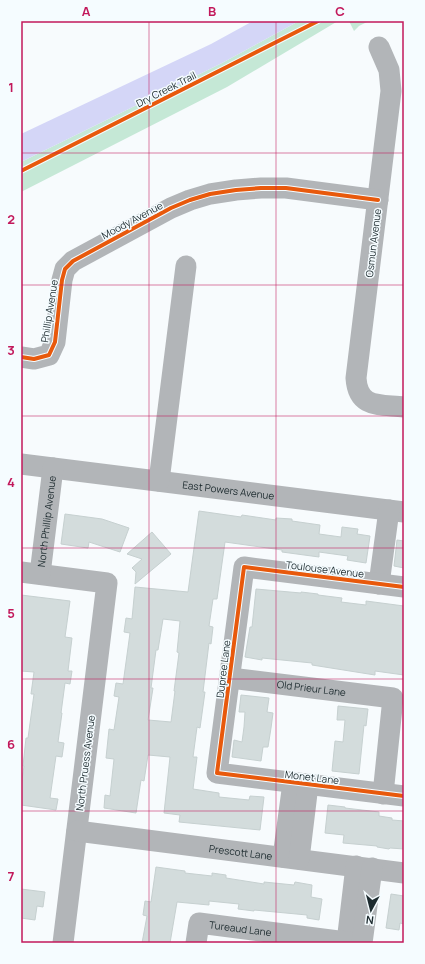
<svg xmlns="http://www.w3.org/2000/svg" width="425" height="964" font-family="Manrope,sans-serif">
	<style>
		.green { fill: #c5e8d6 }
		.water { fill: #d4d6f7 }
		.building { fill: #d3dcdc; stroke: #c6d0d0; fill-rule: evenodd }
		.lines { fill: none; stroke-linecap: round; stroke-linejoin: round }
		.minor { stroke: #b2b5b8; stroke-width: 21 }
		.cycleway-casing { stroke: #f5fcff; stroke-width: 6 }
		.cycleway { stroke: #e8590c; stroke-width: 4 }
		.grid { fill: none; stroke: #c2185b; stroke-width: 1; stroke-opacity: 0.55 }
		.labels { text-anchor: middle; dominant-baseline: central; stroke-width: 3; stroke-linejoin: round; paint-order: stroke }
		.street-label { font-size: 10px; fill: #1d2b2f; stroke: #f5fcff }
		.neatline { fill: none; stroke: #c2185b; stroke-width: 1.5 }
		.grid-label { font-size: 13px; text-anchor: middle; font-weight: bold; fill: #c2185b }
	</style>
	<rect width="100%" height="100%" fill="#f7fbfd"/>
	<g class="green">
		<path d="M 299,21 L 338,21 L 227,87 L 21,192 L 21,162 L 222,63 Z"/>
		<path d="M 349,21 L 369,21 L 359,26 L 354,31 Z"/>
	</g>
	<path class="water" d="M 253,21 L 299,21 L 222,63 L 21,162 L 21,134 L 211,44 Z"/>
	<g class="building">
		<path d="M 199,511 L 241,517 L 242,515 L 276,520 L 276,518 L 292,519 L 292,521 L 320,525 L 319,534 L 341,537 L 342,527 L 358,529 L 357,534 L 370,536 L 366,563 L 347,560 L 348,556 L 319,552 L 319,557 L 282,552 L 282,550 L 225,542 L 217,599 L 213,599 L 209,626 L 213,627 L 211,644 L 209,643 L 203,692 L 205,692 L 200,728 L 197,727 L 193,757 L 197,757 L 193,789 L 219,793 L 219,797 L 249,800 L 250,796 L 264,797 L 260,830 L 179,822 L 180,815 L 164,813 L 170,757 L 148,755 L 144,781 L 141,780 L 136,813 L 104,808 L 105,795 L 110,796 L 114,759 L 106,758 L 109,729 L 114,730 L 119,697 L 114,696 L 116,683 L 123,684 L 130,633 L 124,632 L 126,618 L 132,619 L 135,587 L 188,592 ZM 163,619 L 180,621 L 177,652 L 179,653 L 174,691 L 175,691 L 171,722 L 148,720 L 153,688 L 151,688 L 156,650 L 158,650 Z"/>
		<path d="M 65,514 L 102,519 L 129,528 L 120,552 L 89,542 L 88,548 L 61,544 Z"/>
		<path d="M 152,532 L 171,554 L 135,584 L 136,572 L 132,568 L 142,559 L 127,554 Z"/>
		<path d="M 397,540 L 404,541 L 404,568 L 394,566 Z"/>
		<path d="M 256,589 L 301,593 L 301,592 L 318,594 L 318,595 L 342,598 L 341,602 L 366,605 L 366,601 L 404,606 L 404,675 L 375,671 L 375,675 L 312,665 L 312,663 L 262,658 L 262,660 L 245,657 L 250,627 L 252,627 Z"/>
		<path d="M 21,595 L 70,601 L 65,637 L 72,638 L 68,671 L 72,671 L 70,684 L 65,683 L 61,713 L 62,713 L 58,742 L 64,743 L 62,757 L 56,756 L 50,798 L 58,799 L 56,810 L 21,805 L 21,787 L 24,766 L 23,766 L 26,738 L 28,738 L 34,694 L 31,694 L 34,672 L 21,671 Z"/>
		<path d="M 241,695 L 269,698 L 267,712 L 273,713 L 271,728 L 268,747 L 263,747 L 261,761 L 232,757 L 234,740 L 242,742 L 244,727 L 245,712 L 239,712 Z"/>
		<path d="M 338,706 L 368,709 L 366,726 L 364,725 L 359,774 L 332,771 L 335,741 L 343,742 L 345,720 L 337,720 Z"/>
		<path d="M 328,805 L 345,807 L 345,808 L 379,812 L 379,816 L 392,818 L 392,820 L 404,821 L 404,849 L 390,848 L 389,849 L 377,847 L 377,846 L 343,843 L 344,835 L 325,833 Z"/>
		<path d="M 156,867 L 185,871 L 185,873 L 212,876 L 212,873 L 226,875 L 226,878 L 264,884 L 264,882 L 294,885 L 295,882 L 312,885 L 311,897 L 322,899 L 319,920 L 307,918 L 307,915 L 254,910 L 254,911 L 238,909 L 239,904 L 209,901 L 209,905 L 177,902 L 170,943 L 142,943 L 147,916 L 143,915 L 145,901 L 151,902 Z"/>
		<path d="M 21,889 L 45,892 L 43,907 L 37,906 L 35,920 L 21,918 Z"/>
		<path d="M 391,894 L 404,896 L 404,924 L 400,923 L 399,930 L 386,928 Z"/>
	</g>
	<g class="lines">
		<g class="minor">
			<path d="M 379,47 L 389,70 L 391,91 L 356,378 C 358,409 380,404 404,407"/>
			<path d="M 21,357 L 34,359 L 49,355 L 55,342 L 62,280 L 65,269 L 73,261 L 171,208 L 190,200 L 210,194 L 236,190 L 261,188 L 286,188 L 378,200"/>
			<path id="s1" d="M 21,464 L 404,512"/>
			<path d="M 159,481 L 186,266"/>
			<path d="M 21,572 L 107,583 L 63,943"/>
			<path id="s2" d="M 40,574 L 53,468"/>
			<path d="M 379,584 L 389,510"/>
			<path d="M 404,587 L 244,567 L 217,773 L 404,796"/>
			<path id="s3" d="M 230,678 L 393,698 L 383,794"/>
			<path id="s4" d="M 77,831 L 404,873"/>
			<path d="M 283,857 L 293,783"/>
			<path d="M 299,859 L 308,785"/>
			<path d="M 347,942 L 356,866"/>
			<path id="s5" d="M 196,943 L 199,923 L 354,943"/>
			<path d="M 362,943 L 372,868"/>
		</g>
		<defs>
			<g id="cycleway">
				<path d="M 21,171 L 318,21"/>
				<path d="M 21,357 L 34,359 L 49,355 L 55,342 L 62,280 L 65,269 L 73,261 L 171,208 L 190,200 L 210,194 L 236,190 L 261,188 L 286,188 L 378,200"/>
				<path d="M 404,587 L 244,567 L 217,773 L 404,796"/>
			</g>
		</defs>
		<use href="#cycleway" class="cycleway-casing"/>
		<use href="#cycleway" class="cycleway"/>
	</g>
	<path class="grid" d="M 149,21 L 149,943M 276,21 L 276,943M 21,153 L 404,153M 21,285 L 404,285M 21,416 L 404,416M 21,548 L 404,548M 21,679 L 404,679M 21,811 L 404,811"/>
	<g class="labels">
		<g class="street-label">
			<text transform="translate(166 89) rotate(-27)">Dry Creek Trail</text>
			<text transform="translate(132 220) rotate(-28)">Moody Avenue</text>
			<text transform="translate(373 243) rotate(-83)">Osmun Avenue</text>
			<text transform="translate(49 311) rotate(-81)">Phillip Avenue</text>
			<text stroke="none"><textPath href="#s1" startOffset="209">East Powers Avenue</textPath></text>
			<text stroke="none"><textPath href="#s2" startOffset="53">North Phillip Avenue</textPath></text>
			<text transform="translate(325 569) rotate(7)">Toulouse Avenue</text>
			<text transform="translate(223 669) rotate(-83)">Dupree Lane</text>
			<text stroke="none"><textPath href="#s3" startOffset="82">Old Prieur Lane</textPath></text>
			<text transform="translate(85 763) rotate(-83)">North Pruess Avenue</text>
			<text transform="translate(312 777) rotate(7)">Monet Lane</text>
			<text stroke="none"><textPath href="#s4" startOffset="165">Prescott Lane</textPath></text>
			<text stroke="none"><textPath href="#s5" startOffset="62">Tureaud Lane</textPath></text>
		</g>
	</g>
	<rect width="425" height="964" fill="none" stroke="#f5fcff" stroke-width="44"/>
	<g transform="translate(371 910) rotate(187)" stroke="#f5fcff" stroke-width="3" paint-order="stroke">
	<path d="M0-3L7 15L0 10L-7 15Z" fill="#1d2b2f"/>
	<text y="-6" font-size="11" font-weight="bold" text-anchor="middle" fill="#1d2b2f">N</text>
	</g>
	<rect x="22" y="22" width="381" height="920" class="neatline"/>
	<g class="grid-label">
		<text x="86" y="16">A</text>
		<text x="212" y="16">B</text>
		<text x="340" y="16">C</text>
		<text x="11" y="92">1</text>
		<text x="11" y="224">2</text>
		<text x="11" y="355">3</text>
		<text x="11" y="487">4</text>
		<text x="11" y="618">5</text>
		<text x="11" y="749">6</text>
		<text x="11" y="881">7</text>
	</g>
</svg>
